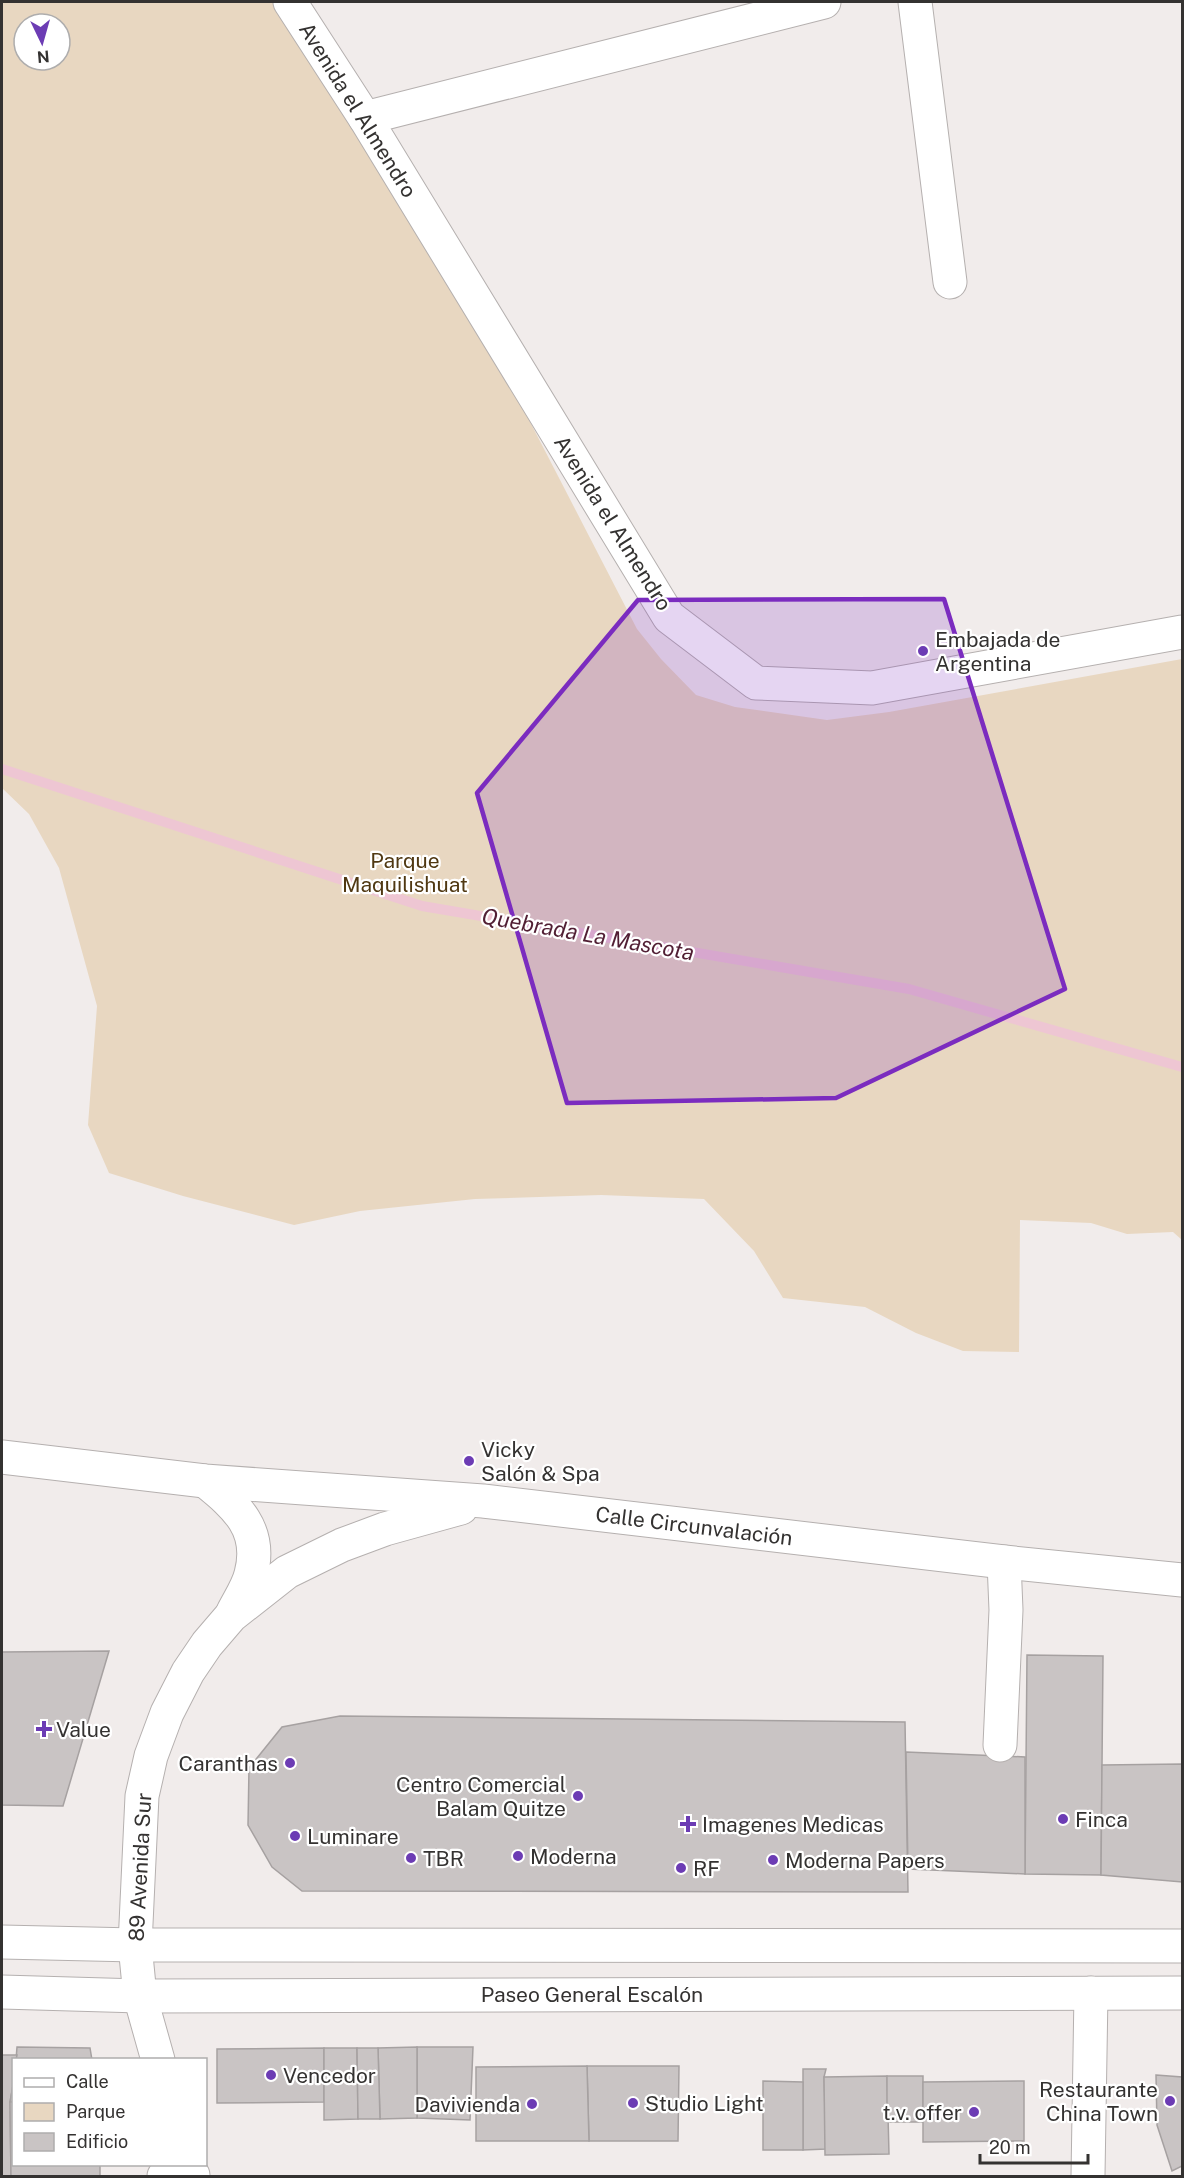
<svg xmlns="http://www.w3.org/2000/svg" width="1184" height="2178" font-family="'Public Sans',sans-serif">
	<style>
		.green { fill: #e8d7c1; fill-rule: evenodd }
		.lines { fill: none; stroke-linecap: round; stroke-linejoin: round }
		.stream { stroke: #eec6d3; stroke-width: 10 }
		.building { fill: #c9c4c4; stroke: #a6a1a1; stroke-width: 1.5 }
		.minor-casing { stroke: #b5b0af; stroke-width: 35 }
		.major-casing { stroke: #b5b0af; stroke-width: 35 }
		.minor { stroke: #fff; stroke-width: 33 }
		.major { stroke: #fff; stroke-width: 33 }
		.marked { fill: #7b2cbf; fill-opacity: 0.2; stroke: #7b2cbf; stroke-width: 4.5; stroke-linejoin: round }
		.poi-dot { fill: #6c3cb4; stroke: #fff; stroke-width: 2 }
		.labels { text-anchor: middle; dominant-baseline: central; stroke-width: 4.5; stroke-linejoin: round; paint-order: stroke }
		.street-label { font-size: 21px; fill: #343231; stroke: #fff }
		.poi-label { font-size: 21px; fill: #343231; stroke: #fff; text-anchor: start }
		.park-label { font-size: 21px; fill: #503812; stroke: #fff }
		.water-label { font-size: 22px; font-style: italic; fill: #511f34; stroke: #fff }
	</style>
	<rect width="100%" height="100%" fill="#f1eceb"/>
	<path class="green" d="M 2,2 L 289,2 L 415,199 L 637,629 L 661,659 L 696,695 L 735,707 L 827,720 L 889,712 L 1182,659 L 1182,1240 L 1173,1232 L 1127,1234 L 1091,1223 L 1020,1220 L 1019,1352 L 963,1351 L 916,1333 L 865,1307 L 783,1298 L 754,1251 L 704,1199 L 601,1195 L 475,1199 L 360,1211 L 294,1225 L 183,1196 L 109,1173 L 88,1125 L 97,1006 L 59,868 L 29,814 L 2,788 ZM 24,24 L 60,24 L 60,60 L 24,60 Z"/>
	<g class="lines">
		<path class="stream" d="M 2,769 L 422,906 L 909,989 L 1182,1067"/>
	</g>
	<g class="building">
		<path d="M 109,1651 L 63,1806 L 2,1805 L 2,1652 Z"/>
		<path d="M 1027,1655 L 1103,1656 L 1101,1875 L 1025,1874 Z"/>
		<path d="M 340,1716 L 905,1722 L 908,1892 L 302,1891 L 272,1867 L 248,1825 L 249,1768 L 282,1727 Z"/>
		<path d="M 906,1752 L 1025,1757 L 1025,1874 L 908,1869 Z"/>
		<path d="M 1182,1764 L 1182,1882 L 1101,1875 L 1102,1765 Z"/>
		<path d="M 17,2047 L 90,2048 L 92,2060 L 16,2060 Z"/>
		<path d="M 417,2047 L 473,2047 L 470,2120 L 417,2118 Z"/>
		<path d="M 417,2047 L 417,2118 L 380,2119 L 378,2048 Z"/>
		<path d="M 324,2048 L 324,2102 L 217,2103 L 217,2049 Z"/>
		<path d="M 324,2048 L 357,2048 L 358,2119 L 324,2120 Z"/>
		<path d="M 357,2048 L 378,2048 L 380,2119 L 358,2119 Z"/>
		<path d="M 2,2055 L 17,2055 L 16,2060 L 14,2060 L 14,2080 L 10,2102 L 11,2176 L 2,2176 Z"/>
		<path d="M 587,2066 L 679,2066 L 678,2141 L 589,2141 Z"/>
		<path d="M 587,2066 L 589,2141 L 476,2141 L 476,2067 Z"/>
		<path d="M 803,2069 L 826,2069 L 824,2077 L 826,2149 L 803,2150 Z"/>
		<path d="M 1156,2075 L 1182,2077 L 1182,2166 L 1172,2171 L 1157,2125 Z"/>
		<path d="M 887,2076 L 889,2154 L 825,2155 L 824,2077 Z"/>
		<rect x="887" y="2076" width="36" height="46"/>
		<path d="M 14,2080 L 14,2102 L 10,2102 Z"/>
		<path d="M 763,2081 L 803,2082 L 803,2150 L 763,2150 Z"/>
		<path d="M 1024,2081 L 1024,2141 L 923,2142 L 923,2082 Z"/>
		<path d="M 10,2102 L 14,2102 L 14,2164 L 100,2164 L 100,2176 L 11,2176 Z"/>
	</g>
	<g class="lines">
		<defs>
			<g id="minor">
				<path d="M 290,2 L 365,118 L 669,617 L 756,683 L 872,688 L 1182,632"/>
				<path d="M 915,2 L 950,282"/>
				<path d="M 365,118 L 824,2"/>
				<path d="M 2,1457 L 205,1481 L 483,1501 L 1004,1562 L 1182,1580"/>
				<path d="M 205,1481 C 236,1506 263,1529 251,1574 C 248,1587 239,1600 233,1612"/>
				<path d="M 1000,1745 L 1006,1610 L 1004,1562"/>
				<path d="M 158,2060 L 140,1996 L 135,1945 L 142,1796 L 151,1756 L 167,1713 L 188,1672 L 207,1644 L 231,1616 L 287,1572 L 342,1545 L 385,1529 L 461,1508"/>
				<path d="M 164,2176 L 193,2175"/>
				<path d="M 1088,2176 L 1091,1993"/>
			</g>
			<g id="major">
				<path d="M 2,1942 L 135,1945 L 1182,1946"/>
				<path d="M 2,1992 L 140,1996 L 1182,1993"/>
			</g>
		</defs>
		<use href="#minor" class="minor-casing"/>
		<use href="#major" class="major-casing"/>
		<use href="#minor" class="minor"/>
		<use href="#major" class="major"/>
	</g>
	<path class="marked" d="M 944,599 L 1065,989 L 836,1098 L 567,1103 L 477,793 L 638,600 Z"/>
	<g class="poi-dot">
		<circle cx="923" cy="651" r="6"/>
		<circle cx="469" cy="1461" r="6"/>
		<path d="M41 1720h6v6h6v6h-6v6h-6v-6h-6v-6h6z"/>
		<circle cx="290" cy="1763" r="6"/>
		<circle cx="578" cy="1796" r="6"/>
		<circle cx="1063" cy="1819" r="6"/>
		<path d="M685 1815h6v6h6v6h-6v6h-6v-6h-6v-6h6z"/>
		<circle cx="295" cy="1836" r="6"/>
		<circle cx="518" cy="1856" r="6"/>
		<circle cx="411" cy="1858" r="6"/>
		<circle cx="773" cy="1860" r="6"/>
		<circle cx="681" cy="1868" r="6"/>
		<circle cx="271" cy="2075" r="6"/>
		<circle cx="1170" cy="2101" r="6"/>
		<circle cx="633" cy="2103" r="6"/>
		<circle cx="532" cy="2104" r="6"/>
		<circle cx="974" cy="2112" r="6"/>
	</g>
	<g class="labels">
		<g class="street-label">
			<text transform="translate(358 110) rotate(58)">Avenida el Almendro</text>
			<text transform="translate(613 523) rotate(58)">Avenida el Almendro</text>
			<text transform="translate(694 1526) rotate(7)">Calle Circunvalación</text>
			<text transform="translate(140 1867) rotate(-87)">89 Avenida Sur</text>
			<text x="592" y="1994">Paseo General Escalón</text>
		</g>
		<g class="poi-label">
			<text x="935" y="639">Embajada de<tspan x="935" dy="24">Argentina</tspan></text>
			<text x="481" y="1449">Vicky<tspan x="481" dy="24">Salón &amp; Spa</tspan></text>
			<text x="56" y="1729">Value</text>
			<text x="278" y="1763" text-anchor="end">Caranthas</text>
			<text x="566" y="1784" text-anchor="end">Centro Comercial<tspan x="566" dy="24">Balam Quitze</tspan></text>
			<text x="1075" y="1819">Finca</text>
			<text x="702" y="1824">Imagenes Medicas</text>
			<text x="307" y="1836">Luminare</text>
			<text x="530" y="1856">Moderna</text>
			<text x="423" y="1858">TBR</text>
			<text x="785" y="1860">Moderna Papers</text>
			<text x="693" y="1868">RF</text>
			<text x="283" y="2075">Vencedor</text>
			<text x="1158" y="2089" text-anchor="end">Restaurante<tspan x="1158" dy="24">China Town</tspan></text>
			<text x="645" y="2103">Studio Light</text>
			<text x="520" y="2104" text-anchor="end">Davivienda</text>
			<text x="962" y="2112" text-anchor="end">t.v. offer</text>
		</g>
		<g class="park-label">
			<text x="405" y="860">Parque<tspan x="405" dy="24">Maquilishuat</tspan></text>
		</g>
		<g class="water-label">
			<text transform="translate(588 934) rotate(10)">Quebrada La Mascota</text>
		</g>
	</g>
	<rect width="1184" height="2178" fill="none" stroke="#343231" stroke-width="6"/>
	<rect x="12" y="2058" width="195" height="108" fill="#ffffff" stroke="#aeadad" stroke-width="1.5"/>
	<rect x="24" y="2078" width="30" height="9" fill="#ffffff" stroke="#aeadad" stroke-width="1.5"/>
	<text x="66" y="2088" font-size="18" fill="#343231">Calle</text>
	<rect x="24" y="2103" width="30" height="18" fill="#e8d7c1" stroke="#aeadad" stroke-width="1.5"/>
	<text x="66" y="2118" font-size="18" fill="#343231">Parque</text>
	<rect x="24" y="2133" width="30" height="18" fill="#c9c4c4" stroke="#aeadad" stroke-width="1.5"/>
	<text x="66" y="2148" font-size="18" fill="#343231">Edificio</text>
	<g transform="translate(42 42) rotate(175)"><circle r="28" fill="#ffffff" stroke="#aeadad" stroke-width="1.5"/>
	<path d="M0-4.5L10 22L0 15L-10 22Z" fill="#6c3cb4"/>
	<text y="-9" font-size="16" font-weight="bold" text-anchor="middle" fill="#343231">N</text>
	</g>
	<path d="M980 2154v9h108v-9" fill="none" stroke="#343231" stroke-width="3"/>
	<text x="989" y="2154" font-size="18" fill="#343231" stroke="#ffffff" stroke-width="4.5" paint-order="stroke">20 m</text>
</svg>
